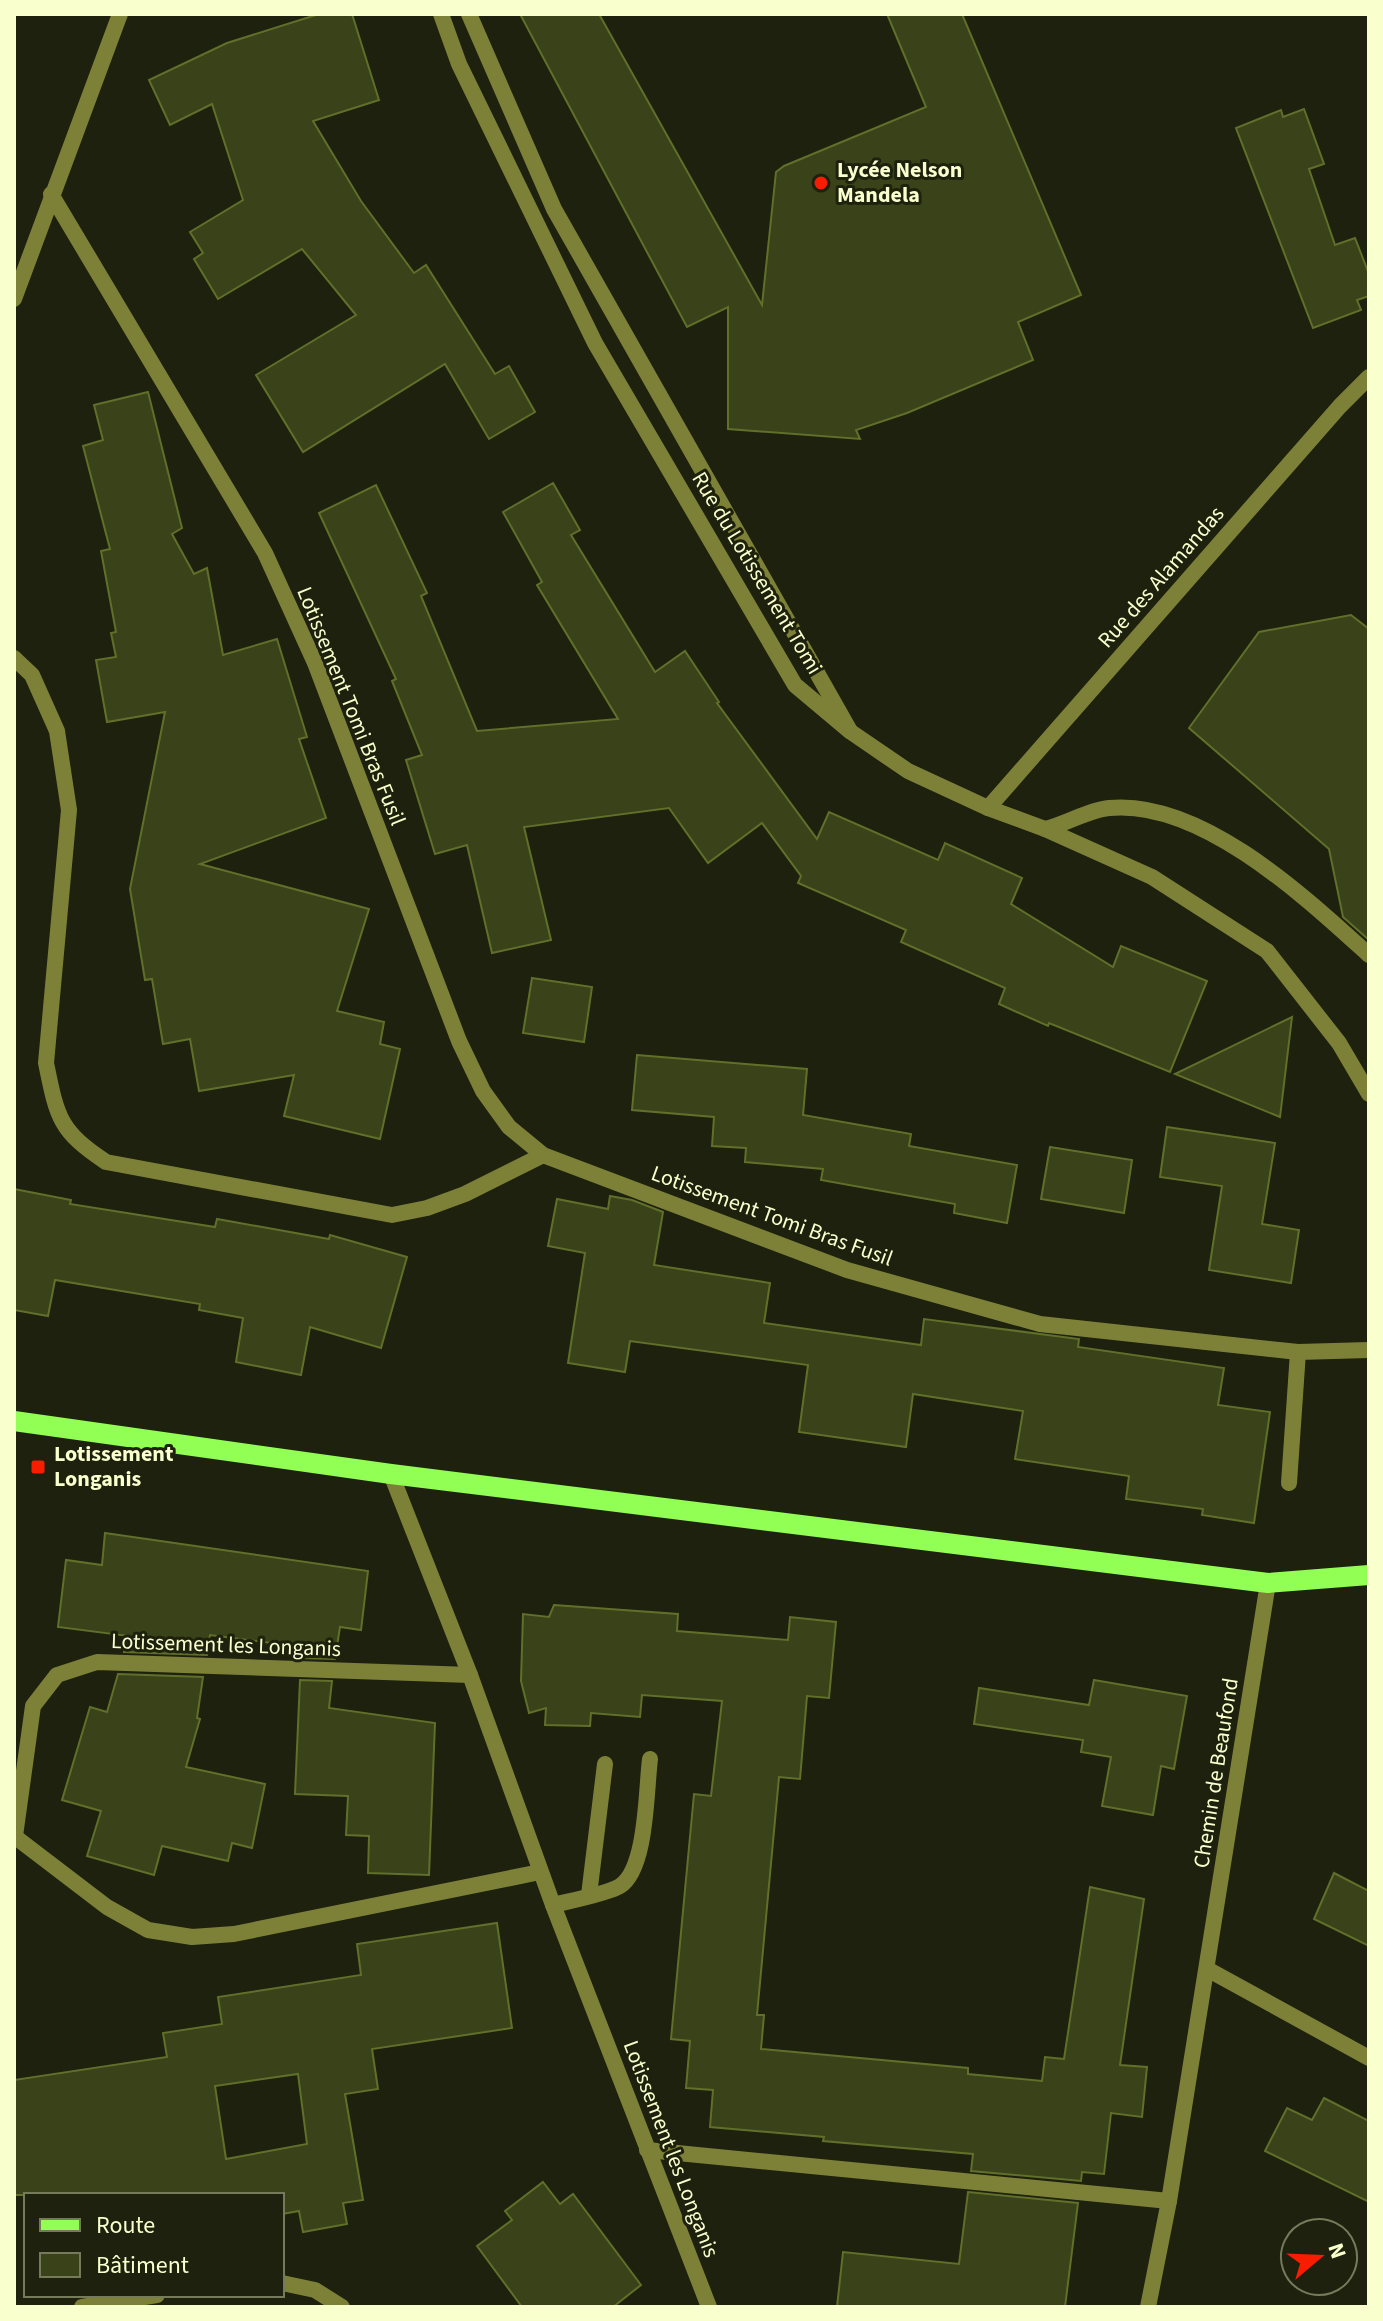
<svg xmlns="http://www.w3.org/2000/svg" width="1383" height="2321" font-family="'Source Sans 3',sans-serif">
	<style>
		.building { fill: #394218; stroke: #606f2a; stroke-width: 2; fill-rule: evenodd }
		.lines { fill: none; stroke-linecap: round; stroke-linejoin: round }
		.service { stroke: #7d8137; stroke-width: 16 }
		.minor { stroke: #7d8137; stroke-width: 16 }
		.tertiary { stroke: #7d8137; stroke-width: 16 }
		.primary { stroke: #92ff54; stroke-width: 20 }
		.poi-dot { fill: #f81c00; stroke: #1d210d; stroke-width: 3 }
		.labels { text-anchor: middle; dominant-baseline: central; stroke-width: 6; stroke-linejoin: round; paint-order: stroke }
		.poi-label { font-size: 22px; font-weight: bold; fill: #f9ffcd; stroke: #1d210d; text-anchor: start }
		.street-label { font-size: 22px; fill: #f9ffcd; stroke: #1d210d }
	</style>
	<rect width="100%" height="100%" fill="#1d210d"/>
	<g class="building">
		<path d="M 319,14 L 352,14 L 379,100 L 313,121 L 361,201 L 414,273 L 426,265 L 495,374 L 509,366 L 535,412 L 489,439 L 445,364 L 303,452 L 256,375 L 356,315 L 302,249 L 218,299 L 194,259 L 203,253 L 190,232 L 243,200 L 212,104 L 170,125 L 149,80 L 227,43 Z"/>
		<path d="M 520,14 L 599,14 L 762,305 L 776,172 L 784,166 L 926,107 L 887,14 L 962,14 L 1081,295 L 1018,322 L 1033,360 L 907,413 L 856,430 L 860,439 L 728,429 L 728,307 L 687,327 Z"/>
		<path d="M 1304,109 L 1324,164 L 1309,169 L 1335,245 L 1355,238 L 1369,274 L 1369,296 L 1357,300 L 1361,310 L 1313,328 L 1236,128 L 1281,110 L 1283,117 Z"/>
		<path d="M 148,392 L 182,528 L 172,534 L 194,574 L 207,568 L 223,655 L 277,639 L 307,737 L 299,739 L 326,818 L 200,864 L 369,909 L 337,1011 L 384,1022 L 380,1044 L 400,1049 L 380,1139 L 284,1116 L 294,1075 L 199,1091 L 190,1039 L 163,1044 L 152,979 L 145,980 L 130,889 L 165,712 L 107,722 L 96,660 L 116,657 L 111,633 L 116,632 L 101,551 L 110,549 L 83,446 L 103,440 L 94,405 Z"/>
		<path d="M 553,483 L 580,530 L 571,535 L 655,672 L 685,651 L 719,702 L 717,703 L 817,839 L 829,812 L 938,860 L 945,843 L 1022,878 L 1011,904 L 1113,967 L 1121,946 L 1207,981 L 1170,1072 L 1049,1023 L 1048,1026 L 999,1004 L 1005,988 L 901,942 L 906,930 L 798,883 L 801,876 L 762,823 L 708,863 L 669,808 L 524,827 L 551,940 L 492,953 L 467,845 L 435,854 L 406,760 L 422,755 L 392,681 L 396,679 L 319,513 L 376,485 L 427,593 L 421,596 L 477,731 L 618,719 L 537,585 L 542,582 L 503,512 Z"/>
		<path d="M 1351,615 L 1369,629 L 1369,940 L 1343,917 L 1329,849 L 1189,728 L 1259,632 Z"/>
		<path d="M 532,978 L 592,987 L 584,1042 L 523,1033 Z"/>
		<path d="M 1292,1017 L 1280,1117 L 1175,1074 Z"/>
		<path d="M 637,1055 L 807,1069 L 803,1115 L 911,1134 L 909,1146 L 1017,1165 L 1007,1223 L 954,1213 L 955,1204 L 821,1180 L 823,1169 L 745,1162 L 746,1148 L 712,1146 L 714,1117 L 632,1110 Z"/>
		<path d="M 1167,1127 L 1275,1143 L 1262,1224 L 1299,1230 L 1291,1283 L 1209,1270 L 1222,1186 L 1160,1177 Z"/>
		<path d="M 1050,1147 L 1132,1160 L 1124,1213 L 1041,1199 Z"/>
		<path d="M 14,1189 L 71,1200 L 70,1204 L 215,1227 L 217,1219 L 329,1239 L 330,1235 L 407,1257 L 381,1348 L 310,1327 L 301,1375 L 236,1362 L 243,1318 L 199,1310 L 200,1304 L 55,1280 L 48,1316 L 14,1310 Z"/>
		<path d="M 610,1196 L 632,1200 L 663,1212 L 654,1265 L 770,1283 L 764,1323 L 921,1345 L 924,1319 L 1079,1339 L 1078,1347 L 1224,1368 L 1218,1405 L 1270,1412 L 1254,1523 L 1202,1515 L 1203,1509 L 1126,1499 L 1129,1476 L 1015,1459 L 1023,1411 L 913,1394 L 906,1447 L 799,1432 L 808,1365 L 630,1341 L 625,1372 L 568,1363 L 585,1253 L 548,1246 L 557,1199 L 608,1209 Z"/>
		<path d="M 105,1533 L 368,1571 L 361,1630 L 340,1627 L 335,1659 L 301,1658 L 302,1647 L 210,1635 L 207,1655 L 124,1652 L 129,1636 L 58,1627 L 66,1560 L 102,1565 Z"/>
		<path d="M 554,1605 L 678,1614 L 677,1631 L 788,1640 L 790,1617 L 836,1622 L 829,1698 L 807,1696 L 800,1779 L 779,1777 L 757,2015 L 764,2015 L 761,2049 L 968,2068 L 968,2074 L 1042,2081 L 1045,2057 L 1064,2059 L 1090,1887 L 1144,1899 L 1120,2065 L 1147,2067 L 1142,2117 L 1111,2113 L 1104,2174 L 1082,2172 L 1081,2181 L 971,2171 L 973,2154 L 823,2141 L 824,2137 L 710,2127 L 713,2090 L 686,2088 L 690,2041 L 671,2039 L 694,1794 L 711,1796 L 722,1701 L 642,1695 L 640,1717 L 591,1713 L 590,1726 L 545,1725 L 546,1708 L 529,1713 L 521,1681 L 523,1614 L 549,1617 Z"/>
		<path d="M 118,1674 L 203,1677 L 197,1718 L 200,1719 L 186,1767 L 265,1784 L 252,1848 L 232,1843 L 228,1861 L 162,1846 L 154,1875 L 87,1856 L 101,1811 L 62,1800 L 90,1707 L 107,1712 Z"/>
		<path d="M 300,1680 L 332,1681 L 329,1708 L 435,1723 L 429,1875 L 368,1873 L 369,1836 L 346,1835 L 348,1796 L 295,1794 Z"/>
		<path d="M 1094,1680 L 1187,1696 L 1174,1769 L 1161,1766 L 1153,1815 L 1102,1806 L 1111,1757 L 1081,1752 L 1083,1740 L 974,1724 L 979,1688 L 1089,1705 Z"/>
		<path d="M 1334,1873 L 1369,1891 L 1369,1946 L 1314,1919 Z"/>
		<path d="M 497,1923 L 512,2028 L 372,2049 L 378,2089 L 345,2094 L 363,2200 L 343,2203 L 347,2224 L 303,2232 L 299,2211 L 282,2214 L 282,2195 L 14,2195 L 14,2080 L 167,2057 L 163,2033 L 222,2024 L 218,1997 L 361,1975 L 357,1944 ZM 298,2074 L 307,2144 L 226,2159 L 215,2086 Z"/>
		<path d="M 1324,2098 L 1369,2121 L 1369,2202 L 1265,2151 L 1287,2108 L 1312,2120 Z"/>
		<path d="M 543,2182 L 560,2204 L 573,2194 L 641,2285 L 613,2307 L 522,2307 L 477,2246 L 512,2220 L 505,2211 Z"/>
		<path d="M 968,2192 L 1078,2203 L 1065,2307 L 837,2307 L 843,2252 L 959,2264 Z"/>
	</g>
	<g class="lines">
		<g class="service">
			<path d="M 469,14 L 554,209 L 850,731"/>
			<path d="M 1045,829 C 1066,824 1088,810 1109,808 C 1201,799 1305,897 1369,955"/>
			<path d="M 1289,1483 L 1298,1352"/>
			<path d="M 589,1895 L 605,1764"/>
			<path d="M 553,1905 C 569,1901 607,1894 620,1886 C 647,1869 646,1790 650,1759"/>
		</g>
		<g class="minor">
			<path d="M 441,14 L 459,64 L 595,343 L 795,685 L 851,732 L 908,771 L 988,808 L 1045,829 L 1152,877 L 1267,951 L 1339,1043 L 1369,1094"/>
			<path d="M 51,194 L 265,553 L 315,663 L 459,1041 L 483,1091 L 509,1127 L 543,1155 L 847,1270 L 1040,1324 L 1298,1352 L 1369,1350"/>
			<path d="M 14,658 L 32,675 L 57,731 L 69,810 L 46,1063 C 57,1117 59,1131 106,1162 L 392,1215 L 427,1208 L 465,1194 L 543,1155"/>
			<path d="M 988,808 L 1340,406 L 1369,377"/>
			<path d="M 391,1474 L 470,1675 L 553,1905 L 709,2307"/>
			<path d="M 14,1836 L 107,1907 L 148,1930 L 192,1937 L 234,1934 L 540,1872"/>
			<path d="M 15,1836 L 33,1706 L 57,1675 L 97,1662 L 470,1675"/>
			<path d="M 1207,1969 L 1369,2058"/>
			<path d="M 647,2150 L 1169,2201"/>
			<path d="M 282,2283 L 315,2290 L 342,2307"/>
			<path d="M 82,2307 L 157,2295"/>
			<path d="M 1148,2307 L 1169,2201 L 1268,1583"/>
		</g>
		<path class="tertiary" d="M 14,299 L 120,14"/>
		<path class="primary" d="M 14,1421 L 391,1474 L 1268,1583 L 1369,1575"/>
	</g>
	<g class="poi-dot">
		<circle cx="821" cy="183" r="8"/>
		<rect x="30" y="1459" width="16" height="16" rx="4"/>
	</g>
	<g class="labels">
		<g class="poi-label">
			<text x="837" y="170">Lycée Nelson<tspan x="837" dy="25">Mandela</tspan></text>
			<text x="54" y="1454">Lotissement<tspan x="54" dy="25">Longanis</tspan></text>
		</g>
		<g class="street-label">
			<text transform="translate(757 573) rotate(59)">Rue du Lotissement Tomi</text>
			<text transform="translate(1161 577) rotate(-49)">Rue des Alamandas</text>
			<text transform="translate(351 706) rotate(68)">Lotissement Tomi Bras Fusil</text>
			<text transform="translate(772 1216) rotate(20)">Lotissement Tomi Bras Fusil</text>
			<text transform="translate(226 1645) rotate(2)">Lotissement les Longanis</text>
			<text transform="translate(1216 1773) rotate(-81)">Chemin de Beaufond</text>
			<text transform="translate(671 2149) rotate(69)">Lotissement les Longanis</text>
		</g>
	</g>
	<rect width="1383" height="2321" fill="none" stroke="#f9ffcd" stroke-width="32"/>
	<rect x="24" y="2193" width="260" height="104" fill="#1d210d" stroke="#757a5a" stroke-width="2"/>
	<rect x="40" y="2219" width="40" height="12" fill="#92ff54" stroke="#757a5a" stroke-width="2"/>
	<text x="96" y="2233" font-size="24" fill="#f9ffcd">Route</text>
	<rect x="40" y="2253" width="40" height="24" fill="#394218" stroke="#757a5a" stroke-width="2"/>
	<text x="96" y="2273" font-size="24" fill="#f9ffcd">Bâtiment</text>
	<g transform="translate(1319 2257) rotate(71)"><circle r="38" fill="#1d210d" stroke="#757a5a" stroke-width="2"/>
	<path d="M0-6L14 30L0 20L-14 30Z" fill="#f81c00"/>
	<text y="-12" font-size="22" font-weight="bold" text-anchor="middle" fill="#f9ffcd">N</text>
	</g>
</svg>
